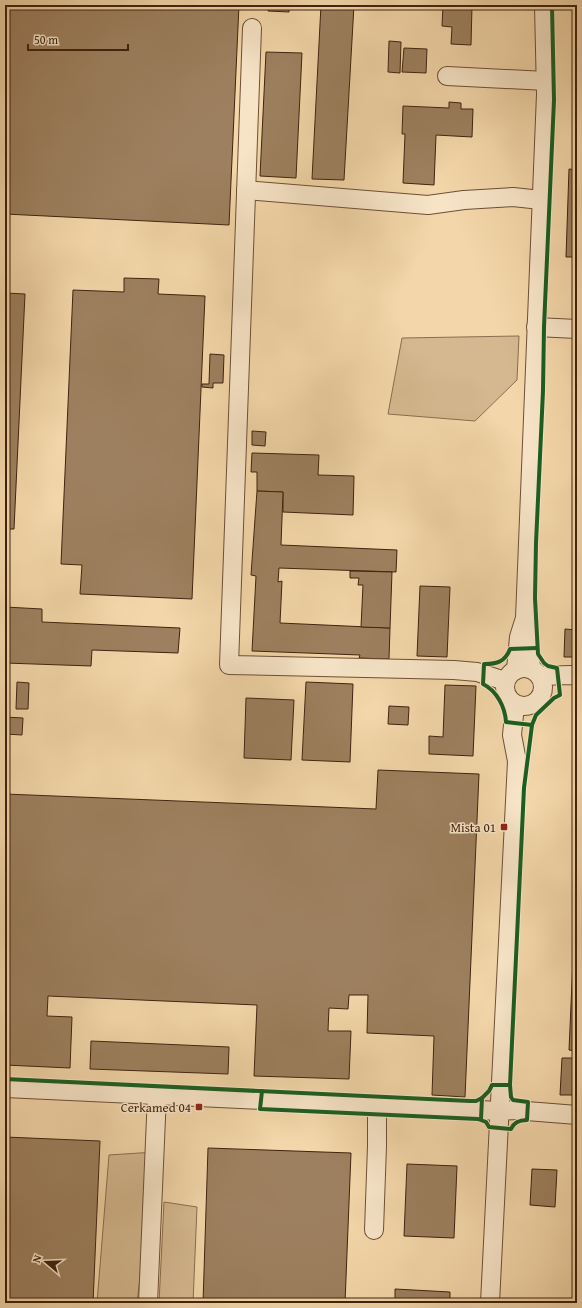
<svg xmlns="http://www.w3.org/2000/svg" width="582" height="1308" font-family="'Gentium Book Plus',serif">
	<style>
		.green { fill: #d5b88f; stroke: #8a6e4f }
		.building { fill: #9d805f; stroke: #40230f }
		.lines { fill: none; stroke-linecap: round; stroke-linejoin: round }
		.minor-casing { stroke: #6d5036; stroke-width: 20 }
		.minor { stroke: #f7e4c7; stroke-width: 18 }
		.cycleway-casing { stroke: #f7e4c7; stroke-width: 6 }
		.cycleway { stroke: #1b5e20; stroke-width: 4 }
		.poi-dot { fill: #8f2418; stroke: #f7e4c7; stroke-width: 1.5 }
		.labels { text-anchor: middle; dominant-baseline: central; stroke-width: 3; stroke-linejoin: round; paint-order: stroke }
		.poi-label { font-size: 13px; fill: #40230f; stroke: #f7e4c7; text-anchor: end }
	</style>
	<rect width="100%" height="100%" fill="#f3d6a9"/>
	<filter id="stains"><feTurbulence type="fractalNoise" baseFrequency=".005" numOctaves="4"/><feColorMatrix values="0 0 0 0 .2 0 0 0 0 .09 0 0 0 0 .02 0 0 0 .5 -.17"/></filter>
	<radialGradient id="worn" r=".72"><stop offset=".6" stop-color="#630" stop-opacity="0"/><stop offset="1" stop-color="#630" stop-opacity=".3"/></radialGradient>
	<g class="green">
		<path d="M 519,336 L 517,380 L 475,421 L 388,414 L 402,338 Z"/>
		<path d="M 155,1152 L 137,1303 L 97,1303 L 109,1155 Z"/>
		<path d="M 164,1202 L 197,1207 L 193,1303 L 159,1303 Z"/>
	</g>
	<g class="building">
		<path d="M 5,5 L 239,5 L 229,225 L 5,214 Z"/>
		<path d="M 268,5 L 289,5 L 289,12 L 268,11 Z"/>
		<path d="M 321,5 L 354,5 L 344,180 L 312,179 Z"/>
		<path d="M 443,5 L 472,6 L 471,45 L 451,44 L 452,27 L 442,26 Z"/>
		<path d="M 389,41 L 401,42 L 400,73 L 388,72 Z"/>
		<path d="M 404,48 L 427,49 L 426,73 L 402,72 Z"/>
		<path d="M 266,52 L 302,53 L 296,178 L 260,176 Z"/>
		<path d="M 449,102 L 461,103 L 461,109 L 473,109 L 472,137 L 436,135 L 434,185 L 403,183 L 405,134 L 402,134 L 403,106 L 449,108 Z"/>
		<path d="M 569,169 L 577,170 L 577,246 L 576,257 L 566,257 Z"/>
		<path d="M 124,278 L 159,279 L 158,294 L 205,296 L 192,599 L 80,594 L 82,565 L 61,564 L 73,290 L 124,292 Z"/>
		<path d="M 5,293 L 25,294 L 14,529 L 5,529 Z"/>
		<path d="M 210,354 L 224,355 L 223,383 L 213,383 L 213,388 L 202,387 L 202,384 L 209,384 Z"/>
		<path d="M 252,431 L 266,432 L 265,446 L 252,445 Z"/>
		<path d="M 252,453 L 319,455 L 318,475 L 354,476 L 353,515 L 283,512 L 283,492 L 257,491 L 257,472 L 251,472 Z"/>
		<path d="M 257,491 L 283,492 L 281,545 L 397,550 L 396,572 L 279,568 L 278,582 L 282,581 L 280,623 L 390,628 L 389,659 L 359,658 L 360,655 L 252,651 L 256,576 L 251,575 Z"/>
		<path d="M 350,571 L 392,572 L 390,628 L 361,627 L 363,585 L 358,585 L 359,578 L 350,578 Z"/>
		<path d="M 420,586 L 450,587 L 447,657 L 417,656 Z"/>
		<path d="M 5,607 L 42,609 L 42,622 L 180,628 L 178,653 L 92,650 L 91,666 L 5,663 Z"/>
		<path d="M 565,629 L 577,630 L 577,657 L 564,657 Z"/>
		<path d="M 17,682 L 29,683 L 28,709 L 16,709 Z"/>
		<path d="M 306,682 L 353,684 L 350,762 L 302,760 Z"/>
		<path d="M 445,685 L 476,686 L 473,756 L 429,754 L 429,736 L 443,737 Z"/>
		<path d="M 246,698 L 294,700 L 291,760 L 244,758 Z"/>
		<path d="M 389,706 L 409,707 L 408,725 L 388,724 Z"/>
		<path d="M 5,717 L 23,718 L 22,735 L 5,734 Z"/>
		<path d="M 378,770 L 479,774 L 465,1097 L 432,1095 L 434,1036 L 367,1033 L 368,995 L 349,995 L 348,1009 L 329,1008 L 328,1031 L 351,1031 L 349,1079 L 254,1076 L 257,1005 L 48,996 L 47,1016 L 72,1017 L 70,1068 L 5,1065 L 5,794 L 376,809 Z"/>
		<path d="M 577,870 L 577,1051 L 569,1050 Z"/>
		<path d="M 91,1041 L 229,1047 L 228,1074 L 90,1069 Z"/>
		<path d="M 562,1058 L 577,1058 L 577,1095 L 560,1095 Z"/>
		<path d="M 5,1137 L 100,1141 L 93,1303 L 5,1303 Z"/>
		<path d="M 208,1148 L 351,1153 L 345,1303 L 203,1303 Z"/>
		<path d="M 407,1164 L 457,1166 L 454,1238 L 404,1236 Z"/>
		<path d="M 532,1169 L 557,1170 L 555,1207 L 530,1205 Z"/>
		<path d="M 395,1289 L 450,1292 L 450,1303 L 380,1303 L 380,1299 L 395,1299 Z"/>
	</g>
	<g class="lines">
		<defs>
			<g id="minor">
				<path d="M 252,28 L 229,665 L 454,670 L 477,672 L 505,681"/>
				<path d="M 447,76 L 546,81"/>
				<path d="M 246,190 L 428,205 L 464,200 L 513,197 L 541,200"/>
				<path d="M 536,327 L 577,329"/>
				<path d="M 527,627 L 529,638 L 531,669"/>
				<circle cx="524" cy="687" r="19"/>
				<path d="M 516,670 L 519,637 L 525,618 L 546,94 L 544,5"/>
				<path d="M 540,676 L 570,675 L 577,676"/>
				<path d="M 5,1088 L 500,1111 L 514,1110 L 577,1115"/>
				<path d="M 374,1230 L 377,1146 L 377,1105"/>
				<path d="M 148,1303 L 157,1095"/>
				<path d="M 490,1303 L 517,761 L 512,735 L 515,705"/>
			</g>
		</defs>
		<use href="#minor" class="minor-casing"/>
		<use href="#minor" class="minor"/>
		<defs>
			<g id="cycleway">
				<path d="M 532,725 L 506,722 C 505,707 497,691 483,684 L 484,664 C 497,664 505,662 510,649 L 537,648"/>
				<path d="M 5,1079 L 470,1101 L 476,1101 L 482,1098"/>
				<path d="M 262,1091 L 260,1109 L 478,1119 L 486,1122 L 489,1127 L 511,1129 C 514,1122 519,1120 527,1120 L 528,1102 L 513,1100 L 511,1097 L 510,1085 L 524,788 L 532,725 L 536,715 L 554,698 L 560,695 L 557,668 L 548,666 L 544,663 L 538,654 L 535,598 L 536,543 L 543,391 L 544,327 L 554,100 L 552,5"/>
				<path d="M 481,1119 L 482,1098 L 489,1091 L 492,1085 L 510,1085"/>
			</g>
		</defs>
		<use href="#cycleway" class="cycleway-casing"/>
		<use href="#cycleway" class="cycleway"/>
	</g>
	<g class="poi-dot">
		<rect x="500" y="823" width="8" height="8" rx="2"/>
		<rect x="195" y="1103" width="8" height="8" rx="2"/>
	</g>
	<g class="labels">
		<g class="poi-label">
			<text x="496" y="827">Mista 01</text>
			<text x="191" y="1107">Cerkamed 04</text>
		</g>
	</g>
	<rect width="582" height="1308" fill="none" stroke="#f3d6a9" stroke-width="20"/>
	<rect x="6" y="6" width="570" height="1296" fill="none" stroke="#40230f" stroke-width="2"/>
	<rect x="10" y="10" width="562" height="1288" fill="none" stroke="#40230f"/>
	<g transform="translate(46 1262) rotate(289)" stroke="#f7e4c7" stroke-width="3" paint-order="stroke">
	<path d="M0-3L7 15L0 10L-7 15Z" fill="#40230f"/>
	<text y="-6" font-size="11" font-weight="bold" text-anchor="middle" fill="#40230f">N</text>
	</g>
	<path d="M28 44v6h100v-6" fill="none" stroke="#40230f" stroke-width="2"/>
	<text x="34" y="44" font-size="12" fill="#40230f" stroke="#f7e4c7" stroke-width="3" paint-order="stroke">50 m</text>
	<rect width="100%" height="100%" filter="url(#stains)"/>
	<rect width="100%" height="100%" fill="url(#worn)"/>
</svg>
